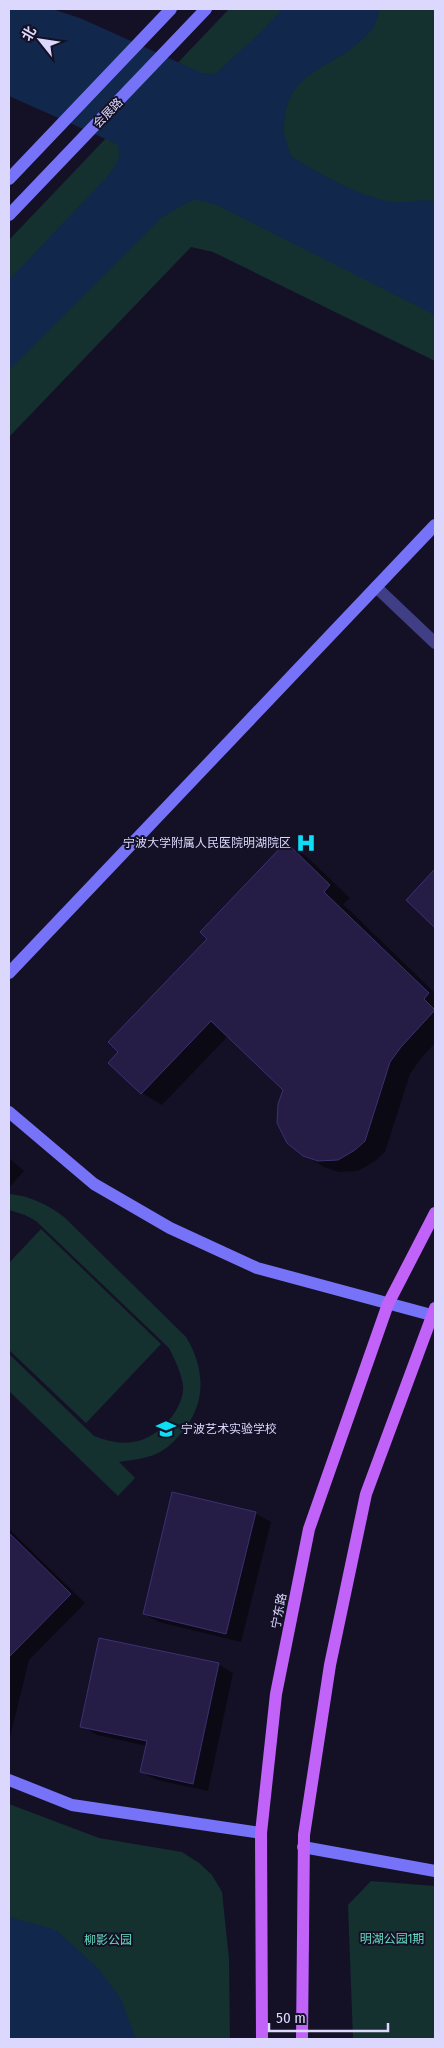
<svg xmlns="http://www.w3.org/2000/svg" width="444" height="2048" font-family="'Fira Sans Condensed','Noto Sans SC',sans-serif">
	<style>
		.green { fill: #14302f }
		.water { fill: #11274b }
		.shadow { fill: #0007 }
		.building { fill: #261d47; stroke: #3d3072 }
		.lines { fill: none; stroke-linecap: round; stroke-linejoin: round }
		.street { stroke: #403e84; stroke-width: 12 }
		.secondary { stroke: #7673f9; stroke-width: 12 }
		.primary { stroke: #c163f9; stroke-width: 12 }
		.labels { text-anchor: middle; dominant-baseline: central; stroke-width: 4; stroke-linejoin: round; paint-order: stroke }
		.street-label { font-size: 12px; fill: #dcd8fd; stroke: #141127 }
		.poi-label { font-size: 12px; fill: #dcd8fd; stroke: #141127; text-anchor: end }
		.park-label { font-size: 12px; fill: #66dbbe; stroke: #141127 }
	</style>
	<rect width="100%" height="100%" fill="#141127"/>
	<g class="green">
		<path d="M 229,9 L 435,9 L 435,361 L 213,252 L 191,247 L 9,437 L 9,240 Z"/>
		<path d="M 9,1194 C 30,1196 47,1204 64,1217 L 186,1337 C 205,1368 207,1403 182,1432 C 175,1441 167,1449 156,1454 C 144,1459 131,1460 119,1462 L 135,1478 L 118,1496 L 9,1391 L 9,1354 L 94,1436 C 110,1442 127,1446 144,1439 C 163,1432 185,1406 183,1385 C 181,1372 175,1360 169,1348 L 36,1221 L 25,1215 L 9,1210 Z"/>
		<path d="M 41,1229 L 161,1344 L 86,1423 L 9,1350 L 9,1263 Z"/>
		<path d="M 9,1804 L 99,1838 L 182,1852 L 199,1863 L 212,1875 L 222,1892 L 229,1959 L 230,2039 L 9,2039 Z"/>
		<path d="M 371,1881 L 435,1886 L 435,2039 L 353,2039 L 348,1905 Z"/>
	</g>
	<g class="water">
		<path d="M 9,9 L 52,9 L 80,18 L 202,73 L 215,74 L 265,28 L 282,9 L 380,9 C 378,13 378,19 375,24 C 372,31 363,39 357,44 C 322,73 285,73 284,130 C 284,138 289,148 291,156 C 320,174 359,197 393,202 C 407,204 421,197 435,202 L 435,315 L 217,205 L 194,199 L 162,217 L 9,370 L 9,280 L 106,178 C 115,167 123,158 117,144 L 9,96 Z"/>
		<path d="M 9,1917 L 56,1930 L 97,1967 L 121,1999 L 136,2039 L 9,2039 Z"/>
	</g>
	<g class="shadow">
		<path d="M 286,844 L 306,856 L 350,898 L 343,904 L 435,993 L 435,1043 L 421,1058 L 410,1074 L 385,1152 L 375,1161 L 358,1171 L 339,1172 L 324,1167 L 304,1155 L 285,1090 L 228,1036 L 162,1105 L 142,1093 L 110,1063 Z"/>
		<path d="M 435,871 L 435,925 L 408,900 Z"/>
		<path d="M 9,1158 L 24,1171 L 9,1188 Z"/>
		<path d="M 255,1513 L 271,1522 L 241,1642 L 159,1622 L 144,1614 Z"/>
		<path d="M 9,1529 L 85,1603 L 29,1660 L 9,1741 Z"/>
		<path d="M 218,1664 L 233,1673 L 208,1791 L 157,1780 L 142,1772 L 147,1746 L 97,1735 L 82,1726 Z"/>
	</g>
	<g class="building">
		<path d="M 286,842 L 330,885 L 324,892 L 429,993 L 424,999 L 435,1010 L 401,1047 L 390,1062 L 365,1141 L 355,1150 L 338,1160 L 318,1161 L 303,1156 L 287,1143 L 277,1123 L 278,1104 L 283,1090 L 211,1021 L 141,1094 L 108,1063 L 118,1052 L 108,1042 L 207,939 L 200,932 Z"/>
		<path d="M 435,869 L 435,928 L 406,900 Z"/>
		<path d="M 172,1492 L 256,1512 L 226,1634 L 143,1614 Z"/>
		<path d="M 9,1533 L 71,1594 L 9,1657 Z"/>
		<path d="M 99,1638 L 219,1663 L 193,1784 L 140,1772 L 147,1741 L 80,1727 Z"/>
	</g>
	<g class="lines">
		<path class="street" d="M 376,587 L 435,643"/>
		<g class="secondary">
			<path d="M 9,179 L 171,9"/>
			<path d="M 9,215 L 206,9"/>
			<path d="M 9,973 L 435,525"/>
			<path d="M 9,1112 L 94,1184 L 170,1228 L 257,1268 L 435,1316"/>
			<path d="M 9,1780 L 72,1805 L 261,1833"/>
			<path d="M 303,1847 L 435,1871"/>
		</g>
		<g class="primary">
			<path d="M 262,2039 L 261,1833 L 276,1694 L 309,1529 L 388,1304 L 435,1213"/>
			<path d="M 302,2039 L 304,1835 L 330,1665 L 366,1494 L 435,1308"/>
		</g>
	</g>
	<defs>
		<symbol id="hospital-bare" viewBox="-9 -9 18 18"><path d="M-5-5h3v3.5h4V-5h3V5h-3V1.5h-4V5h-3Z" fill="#0cdef5" stroke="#141127" stroke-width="2.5" paint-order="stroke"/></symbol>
		<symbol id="school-bare" viewBox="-9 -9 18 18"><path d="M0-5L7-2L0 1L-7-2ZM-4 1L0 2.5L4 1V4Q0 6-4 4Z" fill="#0cdef5" stroke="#141127" stroke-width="2.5" paint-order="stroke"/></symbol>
	</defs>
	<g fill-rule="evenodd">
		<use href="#hospital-bare" x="292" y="829" width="28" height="28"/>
		<use href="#school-bare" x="152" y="1415" width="28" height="28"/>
	</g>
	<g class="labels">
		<g class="street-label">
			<text transform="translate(108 113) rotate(-46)">会展路</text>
			<text transform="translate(279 1611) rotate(-79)">宁东路</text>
		</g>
		<g class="poi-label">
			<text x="291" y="843">宁波大学附属人民医院明湖院区</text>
			<text x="181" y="1429" text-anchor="start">宁波艺术实验学校</text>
		</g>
		<g class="park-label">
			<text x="392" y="1939">明湖公园1期</text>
			<text x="108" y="1940">柳影公园</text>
		</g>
	</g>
	<rect width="444" height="2048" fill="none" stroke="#dcd8fd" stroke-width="20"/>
	<g transform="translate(40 40) rotate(300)" stroke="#141127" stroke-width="4" paint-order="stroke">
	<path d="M0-4L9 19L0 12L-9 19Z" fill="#dcd8fd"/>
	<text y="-8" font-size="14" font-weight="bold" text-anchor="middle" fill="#dcd8fd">北</text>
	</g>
	<path d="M269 2023v8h119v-8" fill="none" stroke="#dcd8fd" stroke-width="2.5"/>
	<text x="276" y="2023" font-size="15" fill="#dcd8fd" stroke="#141127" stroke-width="4" paint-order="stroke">50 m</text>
</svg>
